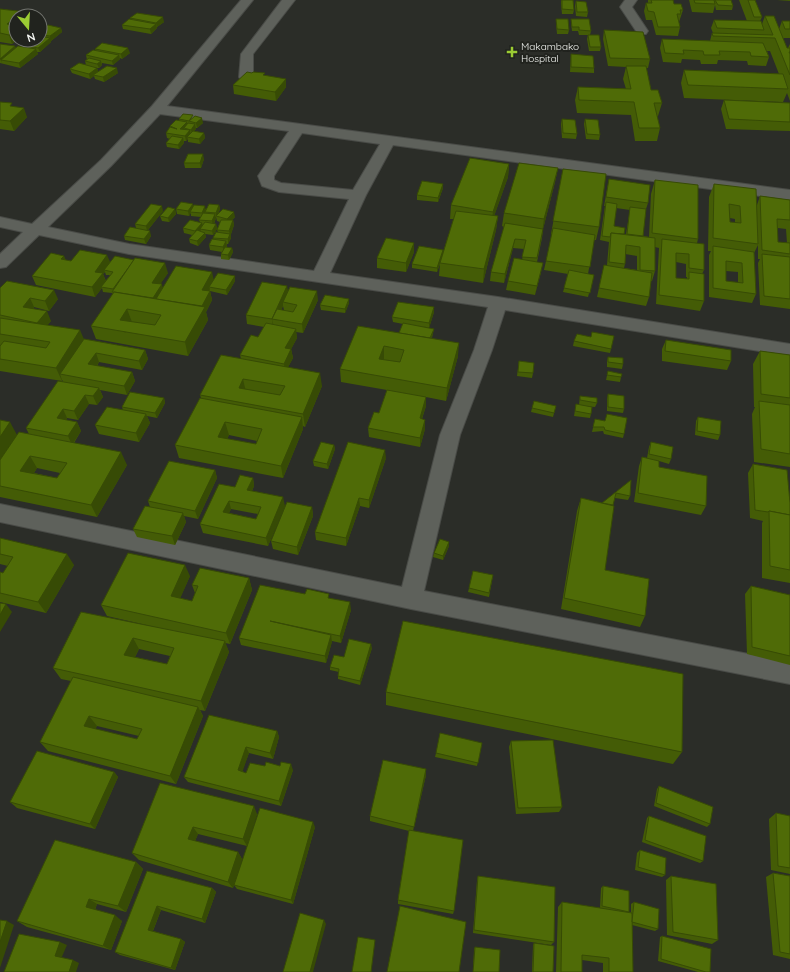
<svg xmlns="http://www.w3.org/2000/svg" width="790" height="972" font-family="Quicksand,sans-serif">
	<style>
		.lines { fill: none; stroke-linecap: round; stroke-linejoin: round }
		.street-casing { stroke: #494b47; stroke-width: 2 }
		.street { fill: #5e615b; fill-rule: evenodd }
		.wall { fill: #445c06; fill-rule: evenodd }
		.shaded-wall { fill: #374b05 }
		.building { fill: #4f6b07; stroke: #374b05; fill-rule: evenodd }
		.poi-dot { fill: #9bcb33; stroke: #21231e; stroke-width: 1.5 }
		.labels { text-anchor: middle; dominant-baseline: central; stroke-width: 4; stroke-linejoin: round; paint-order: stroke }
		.far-poi-label { font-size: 10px; fill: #f3f5f1; stroke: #21231e; text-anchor: start }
	</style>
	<rect width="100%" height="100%" fill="#2b2d28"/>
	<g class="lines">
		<defs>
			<g id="street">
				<path d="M 241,0 L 253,0 L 167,106 L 790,190 L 790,200 L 393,145 L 366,195 L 330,273 L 498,297 L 790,344 L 790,356 L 505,310 L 492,350 L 460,435 L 424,591 L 790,662 L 790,684 L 411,609 L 0,522 L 0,504 L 402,587 L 440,435 L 474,350 L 488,307 L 129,254 L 39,235 L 6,267 L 0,268 L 0,254 L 23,232 L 0,227 L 0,217 L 32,224 L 101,160 L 152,106 ZM 160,114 L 289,131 L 258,176 L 262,186 L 279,192 L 349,199 L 314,271 L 129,244 L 48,227 L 111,166 ZM 302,133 L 380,144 L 353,190 L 281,183 L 274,180 L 274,176 Z"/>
				<path d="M 282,0 L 295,0 L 253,54 L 253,77 L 251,80 L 241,80 L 239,77 L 241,54 Z"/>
				<path d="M 625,0 L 637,0 L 632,7 L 648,31 L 646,34 L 638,34 L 620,7 Z"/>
			</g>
		</defs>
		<use href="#street" class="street-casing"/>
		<use href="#street" class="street"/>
	</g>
	<g class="wall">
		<path d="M 561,0 L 574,10 L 573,14 L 562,14 L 561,4 Z"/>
		<path d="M 648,0 L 673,0 L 674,4 L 683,10 L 679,22 L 680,27 L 678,36 L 656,35 L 652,20 L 646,20 L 644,11 L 646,3 L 648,3 Z"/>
		<path d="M 689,0 L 725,0 L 733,6 L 732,10 L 716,10 L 715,5 L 713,13 L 692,12 Z"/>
		<path d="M 739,0 L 755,0 L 762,17 L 760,21 L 762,24 L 765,16 L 779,29 L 782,21 L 790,21 L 790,38 L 783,38 L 787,48 L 788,48 L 790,44 L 790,101 L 787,93 L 783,102 L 684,98 L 681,83 L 684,70 L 779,74 L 770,51 L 767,51 L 769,57 L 766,66 L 748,65 L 747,61 L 718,60 L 717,64 L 701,64 L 700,60 L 682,59 L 681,63 L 663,62 L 660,48 L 662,39 L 710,41 L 712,33 L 713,33 L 711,28 L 714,20 L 747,21 Z"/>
		<path d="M 777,0 L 790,0 L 790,1 Z"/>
		<path d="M 576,1 L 588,12 L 587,17 L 576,16 L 575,6 Z"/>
		<path d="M 0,9 L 26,12 L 27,15 L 32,15 L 33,16 L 16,16 L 16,40 L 17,40 L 12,44 L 0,42 Z"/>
		<path d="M 130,18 L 164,22 L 157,27 L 157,28 L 151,34 L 123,29 L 122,25 L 131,19 Z"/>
		<path d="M 556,19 L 569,30 L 568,34 L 557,34 L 556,23 Z"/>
		<path d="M 571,19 L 591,31 L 590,35 L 601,47 L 600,51 L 589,51 L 587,39 L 588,35 L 579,35 L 578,31 L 572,31 L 571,23 Z"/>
		<path d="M 61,28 L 62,32 L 51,41 L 51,42 L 40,52 L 37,52 L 38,54 L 20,68 L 0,63 L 0,44 L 16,48 L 24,47 L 23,45 L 40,40 L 40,32 Z"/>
		<path d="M 604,30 L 650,59 L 648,68 L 646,68 L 651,90 L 662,103 L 658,116 L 657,116 L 660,128 L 657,141 L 635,141 L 631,115 L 577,113 L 575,100 L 578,87 L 626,89 L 623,79 L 626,67 L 608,66 L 603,39 Z"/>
		<path d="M 95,49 L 130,53 L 122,59 L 120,58 L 120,59 L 113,65 L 102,63 L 102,65 L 99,68 L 96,68 L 97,68 L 98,71 L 118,73 L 104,82 L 95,79 L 94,76 L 90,79 L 72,73 L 70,69 L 86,65 L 85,61 L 87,60 L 86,55 L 95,50 Z"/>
		<path d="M 571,54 L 594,68 L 594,73 L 570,72 Z"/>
		<path d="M 286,79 L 286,87 L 276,101 L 234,94 L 233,85 Z"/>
		<path d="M 724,100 L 790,103 L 790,131 L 726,129 L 721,109 Z"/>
		<path d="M 0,102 L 14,107 L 27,117 L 14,131 L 0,129 Z"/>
		<path d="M 179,119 L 203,123 L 197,128 L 196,128 L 196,129 L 194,131 L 204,133 L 205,138 L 200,144 L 188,142 L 188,139 L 186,141 L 184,141 L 184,143 L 179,149 L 167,147 L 166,143 L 170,139 L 167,138 L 166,133 L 170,128 L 170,126 L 179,121 Z"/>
		<path d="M 562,119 L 577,134 L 576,139 L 562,138 L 561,124 Z"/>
		<path d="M 585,119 L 600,135 L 599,140 L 586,139 L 584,124 Z"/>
		<path d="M 204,159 L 201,168 L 185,168 L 184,163 Z"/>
		<path d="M 509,164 L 508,177 L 494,216 L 498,216 L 496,230 L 483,283 L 439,276 L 440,264 L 437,272 L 412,268 L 412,264 L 443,250 L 443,252 L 454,219 L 450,219 L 451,205 Z"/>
		<path d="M 558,168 L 555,182 L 543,229 L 542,238 L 537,262 L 541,272 L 535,295 L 506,290 L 508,281 L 522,260 L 524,249 L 513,248 L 504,283 L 490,281 L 491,272 L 504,227 L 502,226 L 504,213 Z"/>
		<path d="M 563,169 L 599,227 L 596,240 L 594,240 L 588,274 L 594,275 L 588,297 L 563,292 L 568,274 L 544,270 L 552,234 L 551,234 Z"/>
		<path d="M 609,179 L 648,203 L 646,209 L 643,236 L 649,237 L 651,194 L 655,180 L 698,239 L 697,243 L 704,270 L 702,274 L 704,301 L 700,311 L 656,304 L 659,248 L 655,247 L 655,271 L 652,281 L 651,281 L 649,297 L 646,306 L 597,297 L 604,265 L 607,265 L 609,242 L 600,240 L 605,206 L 604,206 ZM 616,208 L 630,210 L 626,234 L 624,234 L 614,226 ZM 625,254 L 637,256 L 637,270 L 624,268 L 625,264 ZM 676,262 L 686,264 L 686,277 L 687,277 L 687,279 L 676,278 Z"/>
		<path d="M 443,184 L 443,188 L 438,202 L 417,200 L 417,195 Z"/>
		<path d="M 714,184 L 757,205 L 760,196 L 790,200 L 790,309 L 760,305 L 758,263 L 760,259 L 758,259 L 758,245 L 754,253 L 756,294 L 752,303 L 709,297 L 709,255 L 711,251 L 708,251 L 709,197 ZM 730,218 L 735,219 L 735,223 L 730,222 ZM 778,228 L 786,229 L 787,243 L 778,242 ZM 726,271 L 738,272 L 738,283 L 726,281 Z"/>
		<path d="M 219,205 L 220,209 L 218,214 L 235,217 L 232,220 L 233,220 L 234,225 L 231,234 L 231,238 L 228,244 L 227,244 L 227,247 L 232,248 L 233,252 L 229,260 L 221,259 L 221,254 L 222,252 L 210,250 L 209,245 L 214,240 L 213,238 L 218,232 L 217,230 L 220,222 L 217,221 L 216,217 L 215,217 L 216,218 L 214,224 L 216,224 L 217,229 L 213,235 L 205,234 L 206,237 L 198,246 L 190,243 L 189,239 L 192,235 L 184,233 L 183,228 L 200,222 L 199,220 L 201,217 L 191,216 L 191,213 L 189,216 L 177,214 L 176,209 L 193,206 L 206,209 Z"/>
		<path d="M 175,209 L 176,214 L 169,222 L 162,221 L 160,216 Z"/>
		<path d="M 163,211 L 148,230 L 151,236 L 146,244 L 125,240 L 124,236 L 136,228 L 135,224 Z"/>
		<path d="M 414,252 L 406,272 L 377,268 L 377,258 Z"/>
		<path d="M 64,256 L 65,260 L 71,261 L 110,263 L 168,273 L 160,284 L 163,288 L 214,280 L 235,281 L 227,295 L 210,291 L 212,300 L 206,312 L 208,320 L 188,356 L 96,339 L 91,326 L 113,294 L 112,293 L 103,292 L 102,288 L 95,297 L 36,285 L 32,276 ZM 105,272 L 106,275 L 110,275 L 106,281 L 103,274 Z"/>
		<path d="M 0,288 L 58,299 L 49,311 L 34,307 L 33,309 L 51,321 L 47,325 L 84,339 L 145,350 L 148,359 L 142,370 L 99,362 L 97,366 L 132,372 L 135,381 L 127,395 L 100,390 L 103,397 L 97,405 L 89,404 L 78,420 L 67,418 L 66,420 L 77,422 L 81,431 L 74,443 L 127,465 L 97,517 L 0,497 L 0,420 L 17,435 L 29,434 L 26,428 L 63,381 L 62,380 L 62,381 L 0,371 ZM 37,468 L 60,473 L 57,478 L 34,473 Z"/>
		<path d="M 288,291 L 318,300 L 303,333 L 296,332 L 297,338 L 291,349 L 293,358 L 288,367 L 322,386 L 305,427 L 303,426 L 303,429 L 283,478 L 179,458 L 175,445 L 201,398 L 200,395 L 241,359 L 240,355 L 258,337 L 264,327 L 247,324 L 246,315 ZM 283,306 L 284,310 L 281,310 ZM 229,435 L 257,441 L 256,444 L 227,439 Z"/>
		<path d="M 349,303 L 345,313 L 321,310 L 320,305 Z"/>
		<path d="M 434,307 L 434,312 L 429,328 L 422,326 L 434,329 L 433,333 L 432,338 L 458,356 L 446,401 L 426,397 L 426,406 L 422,419 L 425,420 L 425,429 L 420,447 L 369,437 L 368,428 L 379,413 L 387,390 L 341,382 L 340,369 L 399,333 L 403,324 L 393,322 L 392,317 Z"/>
		<path d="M 666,340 L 731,361 L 727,370 L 662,361 L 662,349 Z"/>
		<path d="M 574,341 L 611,349 L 610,353 L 573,346 Z"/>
		<path d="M 760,351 L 790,355 L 790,467 L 754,462 L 752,414 L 755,407 L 754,407 L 753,364 Z"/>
		<path d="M 608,357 L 623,364 L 622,369 L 607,367 L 607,361 Z"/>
		<path d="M 519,361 L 533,373 L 532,378 L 517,376 Z"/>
		<path d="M 608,371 L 621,377 L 620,382 L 606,380 Z"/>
		<path d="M 608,394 L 624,409 L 623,413 L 607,411 L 607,399 Z"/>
		<path d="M 580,396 L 597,403 L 595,407 L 583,406 L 591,414 L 590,418 L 574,416 L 576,404 L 579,405 Z"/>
		<path d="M 164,398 L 165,403 L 157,418 L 147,416 L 150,423 L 139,442 L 99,434 L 95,425 L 123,410 L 122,407 Z"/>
		<path d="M 556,406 L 553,417 L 531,412 L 532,408 Z"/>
		<path d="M 607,414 L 624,434 L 623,438 L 604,434 L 603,431 L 592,432 L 595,419 L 605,421 Z"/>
		<path d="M 698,417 L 720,435 L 718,440 L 695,435 L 696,421 Z"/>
		<path d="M 651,442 L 671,459 L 669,464 L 659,461 L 659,467 L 706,506 L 701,515 L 634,502 L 639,466 L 642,457 L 647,458 L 649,447 Z"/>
		<path d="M 334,445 L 335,449 L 328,469 L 314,466 L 313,461 Z"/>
		<path d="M 386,458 L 369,508 L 360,506 L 346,546 L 316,540 L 315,532 Z"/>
		<path d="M 753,464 L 790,503 L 790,583 L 762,578 L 762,523 L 763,521 L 750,518 L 748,473 Z"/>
		<path d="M 215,470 L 217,478 L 198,519 L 184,516 L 186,522 L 175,545 L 137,537 L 133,529 L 150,507 L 148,501 Z"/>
		<path d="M 253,478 L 254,486 L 252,491 L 285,506 L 268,546 L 203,533 L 200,524 L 235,487 ZM 231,509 L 258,514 L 256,519 L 229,513 Z"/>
		<path d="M 631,480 L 630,496 L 628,500 L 615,498 L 613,505 L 605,570 L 645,616 L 640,627 L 561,609 L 577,511 L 581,498 L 602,503 Z"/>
		<path d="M 312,507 L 313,516 L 298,555 L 273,549 L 271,541 Z"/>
		<path d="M 0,538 L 74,565 L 46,613 L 0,602 L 0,572 L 3,573 L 8,566 L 0,564 Z"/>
		<path d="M 449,546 L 443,560 L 433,557 L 434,553 Z"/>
		<path d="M 493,575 L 489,597 L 468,592 L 469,588 Z"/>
		<path d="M 190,576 L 180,598 L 192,601 L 195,593 L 192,585 L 249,578 L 252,590 L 230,644 L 225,643 L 229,652 L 205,711 L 200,710 L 203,716 L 176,784 L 48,751 L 40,742 L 71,681 L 61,679 L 53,668 L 155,627 L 107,616 L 101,605 ZM 139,649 L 170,656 L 167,664 L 135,657 ZM 97,726 L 139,736 L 137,739 L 95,729 Z"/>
		<path d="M 751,586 L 790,595 L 790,665 L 747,654 L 745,594 Z"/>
		<path d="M 305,594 L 330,598 L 351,610 L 341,643 L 332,641 L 326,663 L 241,645 L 239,638 Z"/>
		<path d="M 372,648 L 360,685 L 338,679 L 338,676 L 339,672 L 330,670 L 330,667 L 344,657 Z"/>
		<path d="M 386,692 L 682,752 L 673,764 L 386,705 Z"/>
		<path d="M 277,731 L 279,737 L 273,759 L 249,753 L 242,771 L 246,773 L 265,766 L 293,770 L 281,806 L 188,782 L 184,777 Z"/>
		<path d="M 511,741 L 562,807 L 559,812 L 516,814 L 509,747 Z"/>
		<path d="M 482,743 L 477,766 L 435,757 L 436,753 Z"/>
		<path d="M 426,769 L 426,775 L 413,831 L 454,911 L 453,914 L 398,904 L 398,900 L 409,831 L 370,821 L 370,816 Z"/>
		<path d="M 114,772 L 118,777 L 95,829 L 17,808 L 10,802 Z"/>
		<path d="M 160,783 L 257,814 L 247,846 L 198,834 L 195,841 L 238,852 L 242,859 L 233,888 L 139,860 L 132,853 Z"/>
		<path d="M 659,786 L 710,824 L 707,827 L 654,806 L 657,789 Z"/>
		<path d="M 776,813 L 790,816 L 790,874 L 771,870 L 769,819 Z"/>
		<path d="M 649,816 L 703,861 L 700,863 L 642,842 L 647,818 Z"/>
		<path d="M 315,827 L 293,904 L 237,889 L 234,885 Z"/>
		<path d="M 640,850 L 665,875 L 662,877 L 635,870 L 637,853 Z"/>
		<path d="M 136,862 L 143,869 L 126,912 L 97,904 L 95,910 L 122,921 L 111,950 L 27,927 L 17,921 Z"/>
		<path d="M 147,871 L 212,888 L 216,892 L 205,923 L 161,910 L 153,931 L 181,939 L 185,942 L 175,970 L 120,955 L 115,952 Z"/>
		<path d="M 773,873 L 790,876 L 790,959 L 773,955 L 766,877 Z"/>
		<path d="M 478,876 L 554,942 L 551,945 L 473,933 L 477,880 Z"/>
		<path d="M 671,876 L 718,940 L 712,944 L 667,935 L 666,880 Z"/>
		<path d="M 603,886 L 629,912 L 631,912 L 631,904 L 634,902 L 658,929 L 655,931 L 632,925 L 633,972 L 603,972 L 603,963 L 582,960 L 582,972 L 556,972 L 558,907 L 562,902 L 600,908 L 601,888 Z"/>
		<path d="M 662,936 L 710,972 L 698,972 L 658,961 L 660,937 Z"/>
		<path d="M 534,943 L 553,972 L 532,972 L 533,945 Z"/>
		<path d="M 475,947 L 499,972 L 473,972 L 474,949 Z"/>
	</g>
	<g class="shaded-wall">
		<path d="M 163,17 L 164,22 L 157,27 L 156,23 Z"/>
		<path d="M 12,20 L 15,29 L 7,24 Z"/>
		<path d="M 156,24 L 157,28 L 151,34 L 150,29 Z"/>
		<path d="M 61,28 L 62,32 L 51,41 L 51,42 L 40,52 L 38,48 L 50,38 L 50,36 Z"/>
		<path d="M 16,29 L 16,40 L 17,40 L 12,44 L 9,35 Z"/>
		<path d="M 15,46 L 17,50 L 1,60 L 2,63 L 0,59 Z"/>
		<path d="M 128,48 L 130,53 L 122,59 L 121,54 Z"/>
		<path d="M 36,49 L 38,54 L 20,68 L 19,63 Z"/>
		<path d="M 119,55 L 120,59 L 113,65 L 112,61 Z"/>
		<path d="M 101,61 L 102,65 L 99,68 L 97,64 Z"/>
		<path d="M 97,68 L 99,73 L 93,75 L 94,76 L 90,79 L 89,74 Z"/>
		<path d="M 117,68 L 118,73 L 104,82 L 103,77 Z"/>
		<path d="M 286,79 L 286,87 L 276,101 L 275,92 Z"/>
		<path d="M 24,108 L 27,117 L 14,131 L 10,121 Z"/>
		<path d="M 202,118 L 203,123 L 197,128 L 196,123 Z"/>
		<path d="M 187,122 L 188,127 L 184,128 L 184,131 L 180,129 Z"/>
		<path d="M 195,124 L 196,129 L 192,134 L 191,130 Z"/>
		<path d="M 190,130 L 191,135 L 187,137 L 188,139 L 186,141 L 185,136 Z"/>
		<path d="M 204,133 L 205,138 L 200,144 L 199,139 Z"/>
		<path d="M 183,138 L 184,143 L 179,149 L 178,145 Z"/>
		<path d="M 203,154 L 204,159 L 201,168 L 200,163 Z"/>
		<path d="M 509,164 L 508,177 L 491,225 L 493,212 Z"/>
		<path d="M 558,168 L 555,182 L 542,233 L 544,219 Z"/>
		<path d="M 443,184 L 443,188 L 438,202 L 438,198 Z"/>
		<path d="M 193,204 L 194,209 L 190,212 L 191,213 L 189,216 L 188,211 Z"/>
		<path d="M 219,205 L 220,209 L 217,216 L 216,216 L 216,213 Z"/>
		<path d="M 162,206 L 163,211 L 147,231 L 146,226 Z"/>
		<path d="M 205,206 L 206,211 L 205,212 L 205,213 L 203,218 L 202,213 Z"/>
		<path d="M 175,209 L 176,214 L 169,222 L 168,218 Z"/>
		<path d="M 234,212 L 235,217 L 228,224 L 227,219 Z"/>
		<path d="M 215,214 L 216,218 L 213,226 L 212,221 Z"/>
		<path d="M 498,216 L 496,230 L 483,283 L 484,269 Z"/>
		<path d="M 233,220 L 234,225 L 231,234 L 231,238 L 228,244 L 228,239 L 230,235 L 229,231 Z"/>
		<path d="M 202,223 L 203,227 L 200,229 L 201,230 L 196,236 L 195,231 Z"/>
		<path d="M 216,224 L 217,229 L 213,235 L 212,231 Z"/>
		<path d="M 150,231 L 151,236 L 146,244 L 144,239 Z"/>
		<path d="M 205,233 L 206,237 L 198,246 L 197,241 Z"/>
		<path d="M 515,239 L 513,248 L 504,283 L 505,274 Z"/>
		<path d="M 226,241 L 227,246 L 224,252 L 223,247 Z"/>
		<path d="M 414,243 L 414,252 L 406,272 L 406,263 Z"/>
		<path d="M 232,248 L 233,252 L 229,260 L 228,255 Z"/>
		<path d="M 443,250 L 443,254 L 437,272 L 437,268 Z"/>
		<path d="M 107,255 L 111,264 L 104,270 L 105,272 L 103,274 L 106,282 L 101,287 L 102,288 L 95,297 L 92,287 L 95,272 Z"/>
		<path d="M 64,256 L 68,265 L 61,259 Z"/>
		<path d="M 165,263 L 168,273 L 155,292 L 152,283 Z"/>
		<path d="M 543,263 L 541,272 L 535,295 L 537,286 Z"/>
		<path d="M 212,272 L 214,281 L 209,287 L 210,289 L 204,299 L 202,290 Z"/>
		<path d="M 235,276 L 235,281 L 227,295 L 226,290 Z"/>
		<path d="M 162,284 L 164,294 L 160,301 L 152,299 Z"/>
		<path d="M 287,286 L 289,295 L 283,302 L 283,306 L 277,320 L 272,319 L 274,327 L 273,328 L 272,319 Z"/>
		<path d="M 54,290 L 58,299 L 49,311 L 45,301 Z"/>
		<path d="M 210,291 L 212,300 L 206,312 L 208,320 L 188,356 L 185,342 L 201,307 Z"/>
		<path d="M 317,291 L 318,300 L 303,333 L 302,324 Z"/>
		<path d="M 30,298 L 34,307 L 28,316 L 23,307 Z"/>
		<path d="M 349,299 L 349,303 L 345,313 L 345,309 Z"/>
		<path d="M 434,307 L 434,312 L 429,328 L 429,323 Z"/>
		<path d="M 127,309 L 132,322 L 125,333 L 120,320 Z"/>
		<path d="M 47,311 L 51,321 L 42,332 L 37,323 Z"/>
		<path d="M 296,329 L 297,338 L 287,357 L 285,348 Z"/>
		<path d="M 434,329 L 433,333 L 430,344 L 430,340 Z"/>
		<path d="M 80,330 L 86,344 L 60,374 L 62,380 L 62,381 L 56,368 Z"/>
		<path d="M 459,343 L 458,356 L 446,401 L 447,388 Z"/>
		<path d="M 384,346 L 384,360 L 379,372 L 379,359 Z"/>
		<path d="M 291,349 L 293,358 L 285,373 L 284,364 Z"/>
		<path d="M 145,350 L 148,359 L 142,370 L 139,361 Z"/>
		<path d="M 96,353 L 99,362 L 92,373 L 88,364 Z"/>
		<path d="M 132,372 L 135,381 L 127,395 L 124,386 Z"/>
		<path d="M 320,373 L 322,386 L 305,427 L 303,414 Z"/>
		<path d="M 243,379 L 246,392 L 239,388 Z"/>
		<path d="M 99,388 L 103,397 L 97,405 L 93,396 Z"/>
		<path d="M 85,395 L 89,404 L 78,420 L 74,411 Z"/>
		<path d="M 426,397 L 426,406 L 419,427 L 420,418 Z"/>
		<path d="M 164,398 L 165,403 L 157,418 L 155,413 Z"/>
		<path d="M 63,409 L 67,418 L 61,427 L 57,418 Z"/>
		<path d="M 146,414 L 150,423 L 139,442 L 136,433 Z"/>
		<path d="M 302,417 L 303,429 L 283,478 L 281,466 Z"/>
		<path d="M 425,420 L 425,429 L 420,447 L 420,438 Z"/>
		<path d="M 10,422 L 17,435 L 0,460 L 0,437 Z"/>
		<path d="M 77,422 L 81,431 L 72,445 L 68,436 Z"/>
		<path d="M 225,422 L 229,435 L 222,450 L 218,437 Z"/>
		<path d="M 334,445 L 335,449 L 328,469 L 327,464 Z"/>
		<path d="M 385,450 L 386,458 L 369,508 L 369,500 Z"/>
		<path d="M 121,452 L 127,465 L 97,517 L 91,505 Z"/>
		<path d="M 30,456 L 37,468 L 28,483 L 20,471 Z"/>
		<path d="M 215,470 L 217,478 L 198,519 L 195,511 Z"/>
		<path d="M 253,478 L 254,486 L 249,498 L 247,490 Z"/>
		<path d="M 283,497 L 285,506 L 268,546 L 266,538 Z"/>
		<path d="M 359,498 L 360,506 L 346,546 L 346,538 Z"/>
		<path d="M 229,501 L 231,509 L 226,520 L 223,512 Z"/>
		<path d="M 312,507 L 313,516 L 298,555 L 297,547 Z"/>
		<path d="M 183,513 L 186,522 L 175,545 L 172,536 Z"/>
		<path d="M 449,542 L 449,546 L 443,560 L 443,556 Z"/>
		<path d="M 67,554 L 74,565 L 46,613 L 38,602 Z"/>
		<path d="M 185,565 L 190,576 L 176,608 L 171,596 Z"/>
		<path d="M 249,578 L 252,590 L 230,644 L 226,633 Z"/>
		<path d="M 350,602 L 351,610 L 341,643 L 340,636 Z"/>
		<path d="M 6,604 L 12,612 L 0,632 L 0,615 Z"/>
		<path d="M 331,635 L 332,642 L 326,663 L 325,656 Z"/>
		<path d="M 133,638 L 139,649 L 131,665 L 124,655 Z"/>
		<path d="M 225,641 L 229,652 L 205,711 L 201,701 Z"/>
		<path d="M 371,644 L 372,648 L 360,685 L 360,681 Z"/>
		<path d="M 198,707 L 203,716 L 176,784 L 170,776 Z"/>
		<path d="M 89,716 L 97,726 L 92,736 L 84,726 Z"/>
		<path d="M 277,731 L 279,737 L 273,759 L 270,753 Z"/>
		<path d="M 246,747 L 249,753 L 241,776 L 238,770 Z"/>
		<path d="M 291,764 L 293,770 L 281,806 L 279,801 Z"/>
		<path d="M 426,769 L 426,775 L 413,832 L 414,827 Z"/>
		<path d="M 114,772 L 118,777 L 95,829 L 90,824 Z"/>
		<path d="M 254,806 L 257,814 L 247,846 L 243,839 Z"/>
		<path d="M 313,822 L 315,827 L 293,904 L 291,900 Z"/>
		<path d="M 193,827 L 198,834 L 193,846 L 188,839 Z"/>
		<path d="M 238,852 L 242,859 L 233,888 L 228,882 Z"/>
		<path d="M 136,862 L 143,869 L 126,912 L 118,906 Z"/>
		<path d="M 212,888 L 216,892 L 205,923 L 202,919 Z"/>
		<path d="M 89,899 L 97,904 L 94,912 L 86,907 Z"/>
		<path d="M 157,906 L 161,910 L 152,933 L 148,930 Z"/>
		<path d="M 115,915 L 122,921 L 111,950 L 103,946 Z"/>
		<path d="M 324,920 L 326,924 L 313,972 L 310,972 Z"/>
		<path d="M 7,921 L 14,925 L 0,968 L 0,942 Z"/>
		<path d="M 181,939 L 185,942 L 175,970 L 171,968 Z"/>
		<path d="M 60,942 L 67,945 L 61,959 L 55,956 Z"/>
		<path d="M 73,960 L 79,963 L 76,972 L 69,972 Z"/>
	</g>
	<g class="building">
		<path d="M 562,0 L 573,0 L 574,10 L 562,9 Z"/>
		<path d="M 651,0 L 673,0 L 674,4 L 681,4 L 683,10 L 680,10 L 681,14 L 677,14 L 680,27 L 658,27 L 654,12 L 648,11 L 646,3 L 652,3 Z"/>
		<path d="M 694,0 L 714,0 L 715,4 L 695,3 Z"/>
		<path d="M 715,0 L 731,0 L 733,6 L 718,5 Z"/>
		<path d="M 748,0 L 755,0 L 762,17 L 754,17 Z"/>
		<path d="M 576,1 L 586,2 L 588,12 L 577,12 Z"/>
		<path d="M 0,9 L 26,12 L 24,14 L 32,15 L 32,16 L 16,16 L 16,21 L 12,20 L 7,24 L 16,26 L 16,29 L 9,35 L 0,33 Z"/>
		<path d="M 137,13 L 163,17 L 156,23 L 130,18 Z"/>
		<path d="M 765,16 L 774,16 L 787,48 L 790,48 L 790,52 L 789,52 L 790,54 L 790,75 L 775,38 L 713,36 L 712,33 L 773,35 Z"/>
		<path d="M 129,19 L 156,24 L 150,29 L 122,25 Z"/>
		<path d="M 556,19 L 568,19 L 569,30 L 557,29 Z"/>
		<path d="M 571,19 L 589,19 L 591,31 L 579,30 L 579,27 L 572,27 Z"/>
		<path d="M 714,20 L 761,21 L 764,30 L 717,28 Z"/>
		<path d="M 782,21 L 790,21 L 790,29 L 785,29 Z"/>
		<path d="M 48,25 L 61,28 L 50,36 L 40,35 L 40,32 Z"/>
		<path d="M 604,30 L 643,32 L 650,59 L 610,58 Z"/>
		<path d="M 588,35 L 599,35 L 601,47 L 590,47 Z"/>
		<path d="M 40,36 L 50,38 L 38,48 L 23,45 L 30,40 L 40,40 Z"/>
		<path d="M 662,39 L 763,43 L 769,57 L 751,56 L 750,52 L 719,51 L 720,55 L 704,55 L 703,51 L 683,50 L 684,54 L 665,53 Z"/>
		<path d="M 102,43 L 128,48 L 121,54 L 95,49 Z"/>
		<path d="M 0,44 L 15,46 L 0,59 Z"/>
		<path d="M 18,46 L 36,49 L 19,63 L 1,60 Z"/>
		<path d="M 93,50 L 119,55 L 112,61 L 86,55 Z"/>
		<path d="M 571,54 L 593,56 L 594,68 L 571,67 Z"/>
		<path d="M 89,58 L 101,61 L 97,64 L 85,61 Z"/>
		<path d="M 79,63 L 97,68 L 89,74 L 70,69 Z"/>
		<path d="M 107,66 L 117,68 L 103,77 L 93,75 Z"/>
		<path d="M 626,66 L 646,66 L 651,90 L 658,90 L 662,103 L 654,103 L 660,128 L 639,128 L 634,102 L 579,100 L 578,87 L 631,89 Z"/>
		<path d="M 684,70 L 783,74 L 788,89 L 688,85 Z"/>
		<path d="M 247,72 L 252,73 L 253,72 L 265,73 L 263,75 L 286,79 L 275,92 L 233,85 Z"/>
		<path d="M 724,100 L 790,103 L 790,122 L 729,119 Z"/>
		<path d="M 0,102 L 12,103 L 10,106 L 24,108 L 10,121 L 0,120 Z"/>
		<path d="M 183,114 L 193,115 L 189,121 L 179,119 Z"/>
		<path d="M 195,116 L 202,118 L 196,123 L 189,121 Z"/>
		<path d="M 562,119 L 575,120 L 577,134 L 563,133 Z"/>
		<path d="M 585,119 L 598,120 L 600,135 L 587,134 Z"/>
		<path d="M 176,120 L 187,122 L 180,129 L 190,130 L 185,136 L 166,133 L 170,127 L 177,129 L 170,126 Z"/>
		<path d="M 188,123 L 195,124 L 191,130 L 184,128 Z"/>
		<path d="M 193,131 L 204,133 L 199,139 L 187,137 Z"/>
		<path d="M 172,136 L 183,138 L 178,145 L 166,143 Z"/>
		<path d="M 188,154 L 203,154 L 200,163 L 184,163 Z"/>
		<path d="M 470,158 L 509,164 L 493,212 L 451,205 Z"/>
		<path d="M 519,163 L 558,168 L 544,219 L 504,213 Z"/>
		<path d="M 563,169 L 606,174 L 599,227 L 553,221 Z"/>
		<path d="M 609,179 L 650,185 L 648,203 L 606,197 Z"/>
		<path d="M 655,180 L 698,185 L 698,239 L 652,233 Z"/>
		<path d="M 422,181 L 443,184 L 438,198 L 417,195 Z"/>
		<path d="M 714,184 L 756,189 L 758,244 L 713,238 ZM 729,204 L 740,206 L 741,223 L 730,222 Z"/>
		<path d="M 760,196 L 790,200 L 790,220 L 777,219 L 778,242 L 790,243 L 790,254 L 762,250 Z"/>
		<path d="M 181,202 L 193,204 L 188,211 L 176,209 Z"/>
		<path d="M 606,202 L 617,204 L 614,226 L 625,228 L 624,234 L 611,233 L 610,237 L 602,236 Z"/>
		<path d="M 151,204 L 162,206 L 146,226 L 135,224 Z"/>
		<path d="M 209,204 L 219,205 L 216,213 L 205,212 Z"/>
		<path d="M 194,205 L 205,206 L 202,213 L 190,212 Z"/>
		<path d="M 168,207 L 175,209 L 168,218 L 160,216 Z"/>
		<path d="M 630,207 L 646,209 L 643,236 L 627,234 Z"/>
		<path d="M 223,209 L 234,212 L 227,219 L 216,216 Z"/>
		<path d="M 456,211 L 498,216 L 484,269 L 440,263 Z"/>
		<path d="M 203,213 L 215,214 L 212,221 L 199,220 Z"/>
		<path d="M 190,220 L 202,223 L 195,231 L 183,228 Z"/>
		<path d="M 221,220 L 233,220 L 229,231 L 217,230 Z"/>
		<path d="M 205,222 L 216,224 L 212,231 L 200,229 Z"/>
		<path d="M 505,223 L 543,229 L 537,258 L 522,257 L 526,240 L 515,239 L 505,274 L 491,272 Z"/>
		<path d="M 130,227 L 150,231 L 144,239 L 124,236 Z"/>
		<path d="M 553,228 L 595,235 L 590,267 L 546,261 Z"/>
		<path d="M 197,230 L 205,233 L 197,241 L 189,239 Z"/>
		<path d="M 216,232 L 230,234 L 228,239 L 213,238 Z"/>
		<path d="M 611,233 L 655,238 L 655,271 L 640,270 L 640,247 L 626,245 L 625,264 L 609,262 Z"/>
		<path d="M 386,238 L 414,243 L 406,263 L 377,258 Z"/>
		<path d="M 212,239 L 226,241 L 223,247 L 209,245 Z"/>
		<path d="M 662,239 L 704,244 L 704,270 L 689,268 L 689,254 L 676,253 L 676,278 L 689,279 L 689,272 L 704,274 L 704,301 L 659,295 Z"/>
		<path d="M 419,246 L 443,250 L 437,268 L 412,264 Z"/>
		<path d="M 713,246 L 754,252 L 756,294 L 713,288 ZM 726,261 L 742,263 L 743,283 L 726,281 Z"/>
		<path d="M 225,247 L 232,248 L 228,255 L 221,254 Z"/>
		<path d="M 80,250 L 107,255 L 95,272 L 103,273 L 92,287 L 32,276 L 51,253 L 64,256 L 61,259 L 71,261 Z"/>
		<path d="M 762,254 L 790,257 L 790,299 L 764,296 Z"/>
		<path d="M 115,256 L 134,260 L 113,289 L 101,287 L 113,272 L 104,270 Z"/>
		<path d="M 135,258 L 165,263 L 152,283 L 162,284 L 153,298 L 114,292 L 112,292 Z"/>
		<path d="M 514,258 L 543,263 L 537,286 L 508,281 Z"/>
		<path d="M 604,265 L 652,273 L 649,297 L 599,288 Z"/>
		<path d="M 176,266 L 212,272 L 202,290 L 210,291 L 202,306 L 156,299 Z"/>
		<path d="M 569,270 L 594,275 L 590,293 L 564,288 Z"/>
		<path d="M 218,273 L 235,276 L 226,290 L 209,287 Z"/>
		<path d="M 7,281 L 54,290 L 45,301 L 30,298 L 23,307 L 47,311 L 37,323 L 0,315 L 0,288 Z"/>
		<path d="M 262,282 L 287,286 L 272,319 L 246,315 Z"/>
		<path d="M 290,287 L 317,291 L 302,324 L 272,319 L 277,309 L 293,312 L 297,305 L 283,302 Z"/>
		<path d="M 114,292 L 205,307 L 185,342 L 91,326 ZM 127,309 L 161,315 L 155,325 L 120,320 Z"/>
		<path d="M 325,295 L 349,299 L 345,309 L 320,305 Z"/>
		<path d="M 398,302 L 434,307 L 429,323 L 392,317 Z"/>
		<path d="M 0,318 L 80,330 L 56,368 L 0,359 L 0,346 L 4,341 L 46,348 L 50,342 L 0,334 Z"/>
		<path d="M 266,323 L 296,329 L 285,348 L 291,349 L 284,364 L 240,355 L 251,335 L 258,337 Z"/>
		<path d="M 403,323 L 434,329 L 430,338 L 399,333 Z"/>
		<path d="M 358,326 L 459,343 L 447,388 L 340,369 ZM 384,346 L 404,350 L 400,362 L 379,359 Z"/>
		<path d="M 592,332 L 614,336 L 611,349 L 574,341 L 577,334 L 591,337 Z"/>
		<path d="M 84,339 L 145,350 L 139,361 L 96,353 L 88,364 L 132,372 L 124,386 L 60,374 Z"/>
		<path d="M 666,340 L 731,350 L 731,361 L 665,351 Z"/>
		<path d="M 760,351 L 790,355 L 790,398 L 761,394 Z"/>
		<path d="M 221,355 L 320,373 L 303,414 L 200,395 ZM 243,379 L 285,386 L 280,395 L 239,388 Z"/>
		<path d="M 608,357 L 623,358 L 623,364 L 608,362 Z"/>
		<path d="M 519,361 L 534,363 L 533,373 L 518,372 Z"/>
		<path d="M 608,371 L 622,374 L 621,377 L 607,375 Z"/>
		<path d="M 58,381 L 99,388 L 93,396 L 85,395 L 74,411 L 63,409 L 57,418 L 77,422 L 68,436 L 26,428 Z"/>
		<path d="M 387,390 L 426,397 L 420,418 L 425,420 L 420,438 L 368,428 L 374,412 L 379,413 Z"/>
		<path d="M 130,392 L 164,398 L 155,413 L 122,407 Z"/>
		<path d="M 608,394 L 624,396 L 624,409 L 608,407 Z"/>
		<path d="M 580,396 L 597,398 L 597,403 L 580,400 Z"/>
		<path d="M 200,398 L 302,417 L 281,466 L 175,445 ZM 225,422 L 262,429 L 256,444 L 218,437 Z"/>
		<path d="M 534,401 L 556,406 L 554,413 L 532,408 Z"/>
		<path d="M 759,401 L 790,405 L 790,454 L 761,449 Z"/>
		<path d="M 576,404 L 592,407 L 591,414 L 575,411 Z"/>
		<path d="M 107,407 L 146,414 L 136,433 L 95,425 Z"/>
		<path d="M 607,414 L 627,418 L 624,434 L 605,430 L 604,427 L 593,427 L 595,419 L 605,421 Z"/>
		<path d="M 698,417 L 721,421 L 720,435 L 697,431 Z"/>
		<path d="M 0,420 L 10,422 L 0,437 Z"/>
		<path d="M 19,432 L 121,452 L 91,505 L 0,486 L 0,460 ZM 30,456 L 67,463 L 57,478 L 20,471 Z"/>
		<path d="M 321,442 L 334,445 L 327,464 L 313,461 Z"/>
		<path d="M 348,442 L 385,450 L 369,500 L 359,498 L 346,538 L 315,532 Z"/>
		<path d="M 651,442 L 673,447 L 671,459 L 649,454 Z"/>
		<path d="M 642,457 L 659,461 L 659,467 L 707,476 L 706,506 L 638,493 Z"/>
		<path d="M 169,461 L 215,470 L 195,511 L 148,501 Z"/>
		<path d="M 753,464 L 787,470 L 790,503 L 790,515 L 769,511 L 768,512 L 755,510 Z"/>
		<path d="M 240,475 L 253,478 L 247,490 L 283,497 L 266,538 L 200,524 L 219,484 L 235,487 ZM 229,501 L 261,507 L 256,519 L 223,512 Z"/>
		<path d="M 631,480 L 630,496 L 616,493 L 613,505 L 602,503 Z"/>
		<path d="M 581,498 L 614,506 L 605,570 L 649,579 L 645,616 L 564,598 Z"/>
		<path d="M 287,502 L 312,507 L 297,547 L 271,541 Z"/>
		<path d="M 145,506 L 183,513 L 172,536 L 133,529 Z"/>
		<path d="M 769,511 L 790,515 L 790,570 L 770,566 Z"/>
		<path d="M 0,538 L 67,554 L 38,602 L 0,593 L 0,572 L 3,573 L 13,557 L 0,554 Z"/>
		<path d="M 440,539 L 449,542 L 443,556 L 434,553 Z"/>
		<path d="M 128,553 L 185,565 L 171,596 L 192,601 L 198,586 L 192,585 L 200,568 L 249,578 L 226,633 L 101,605 Z"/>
		<path d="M 473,571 L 493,575 L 489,593 L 469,588 Z"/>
		<path d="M 260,585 L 305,594 L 307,589 L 329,594 L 328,598 L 350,602 L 340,636 L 270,621 L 331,635 L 325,656 L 239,638 Z"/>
		<path d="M 751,586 L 790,595 L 790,656 L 752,647 Z"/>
		<path d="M 0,603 L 6,604 L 0,615 Z"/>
		<path d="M 81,612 L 225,641 L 201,701 L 53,668 ZM 133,638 L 174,648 L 167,664 L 124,655 Z"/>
		<path d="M 403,621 L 683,674 L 682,752 L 386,692 Z"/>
		<path d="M 349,639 L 371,644 L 360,681 L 338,676 L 339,669 L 330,667 L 334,655 L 344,657 Z"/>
		<path d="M 73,677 L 198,707 L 170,776 L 40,742 ZM 89,716 L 142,729 L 137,739 L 84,726 Z"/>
		<path d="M 209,715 L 277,731 L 270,753 L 246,747 L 238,770 L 246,773 L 250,763 L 265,766 L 266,762 L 280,766 L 281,762 L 291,764 L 279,801 L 184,777 Z"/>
		<path d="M 440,733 L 482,743 L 478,763 L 436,753 Z"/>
		<path d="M 553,740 L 562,807 L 518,808 L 511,741 Z"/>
		<path d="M 37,751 L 114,772 L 90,824 L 10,802 Z"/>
		<path d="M 383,760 L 426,769 L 414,827 L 370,816 Z"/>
		<path d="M 160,783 L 254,806 L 243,839 L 193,827 L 188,839 L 238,852 L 228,882 L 132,853 Z"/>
		<path d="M 659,786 L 713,807 L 710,824 L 656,803 Z"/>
		<path d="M 260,808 L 313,822 L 291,900 L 234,885 Z"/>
		<path d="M 776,813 L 790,816 L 790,868 L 778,866 Z"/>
		<path d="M 649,816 L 706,836 L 703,861 L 645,840 Z"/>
		<path d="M 409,830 L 463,840 L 454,911 L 398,900 Z"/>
		<path d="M 55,840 L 136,862 L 118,906 L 89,899 L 86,907 L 115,915 L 103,946 L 17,921 Z"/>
		<path d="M 640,850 L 666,858 L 665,875 L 638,867 Z"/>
		<path d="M 147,871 L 212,888 L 202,919 L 157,906 L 148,930 L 181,939 L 171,968 L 115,952 Z"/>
		<path d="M 773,873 L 790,876 L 790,954 L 780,952 Z"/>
		<path d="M 478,876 L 555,887 L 554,942 L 474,930 Z"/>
		<path d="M 671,876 L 716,884 L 718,940 L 673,932 Z"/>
		<path d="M 603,886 L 629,891 L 629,912 L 602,906 Z"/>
		<path d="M 562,902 L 632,913 L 633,972 L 609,972 L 609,958 L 582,955 L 582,972 L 561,972 Z"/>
		<path d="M 634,902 L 659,909 L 658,929 L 632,922 Z"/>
		<path d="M 400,906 L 466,922 L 459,972 L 387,972 Z"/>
		<path d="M 300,913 L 324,920 L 310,972 L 283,972 Z"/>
		<path d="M 0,920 L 7,921 L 0,942 Z"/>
		<path d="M 19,934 L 60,942 L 55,956 L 73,960 L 69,972 L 4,972 Z"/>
		<path d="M 662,936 L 711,949 L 710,972 L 706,972 L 661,959 Z"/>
		<path d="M 358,937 L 375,940 L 371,972 L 352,972 Z"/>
		<path d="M 534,943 L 554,946 L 553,972 L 533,972 Z"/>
		<path d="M 475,947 L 500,950 L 499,972 L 473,972 Z"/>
	</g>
	<path class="poi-dot" d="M510 46h4v4h4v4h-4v4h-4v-4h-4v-4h4z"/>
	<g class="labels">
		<g class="far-poi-label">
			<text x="521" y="46">Makambako<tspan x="521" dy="12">Hospital</tspan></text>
		</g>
	</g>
	<g transform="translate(28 28) rotate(162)"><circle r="19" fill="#21231e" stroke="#757772"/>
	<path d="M0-3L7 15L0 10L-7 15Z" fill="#9bcb33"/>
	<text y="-6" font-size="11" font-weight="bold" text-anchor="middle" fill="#f3f5f1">N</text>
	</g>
</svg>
